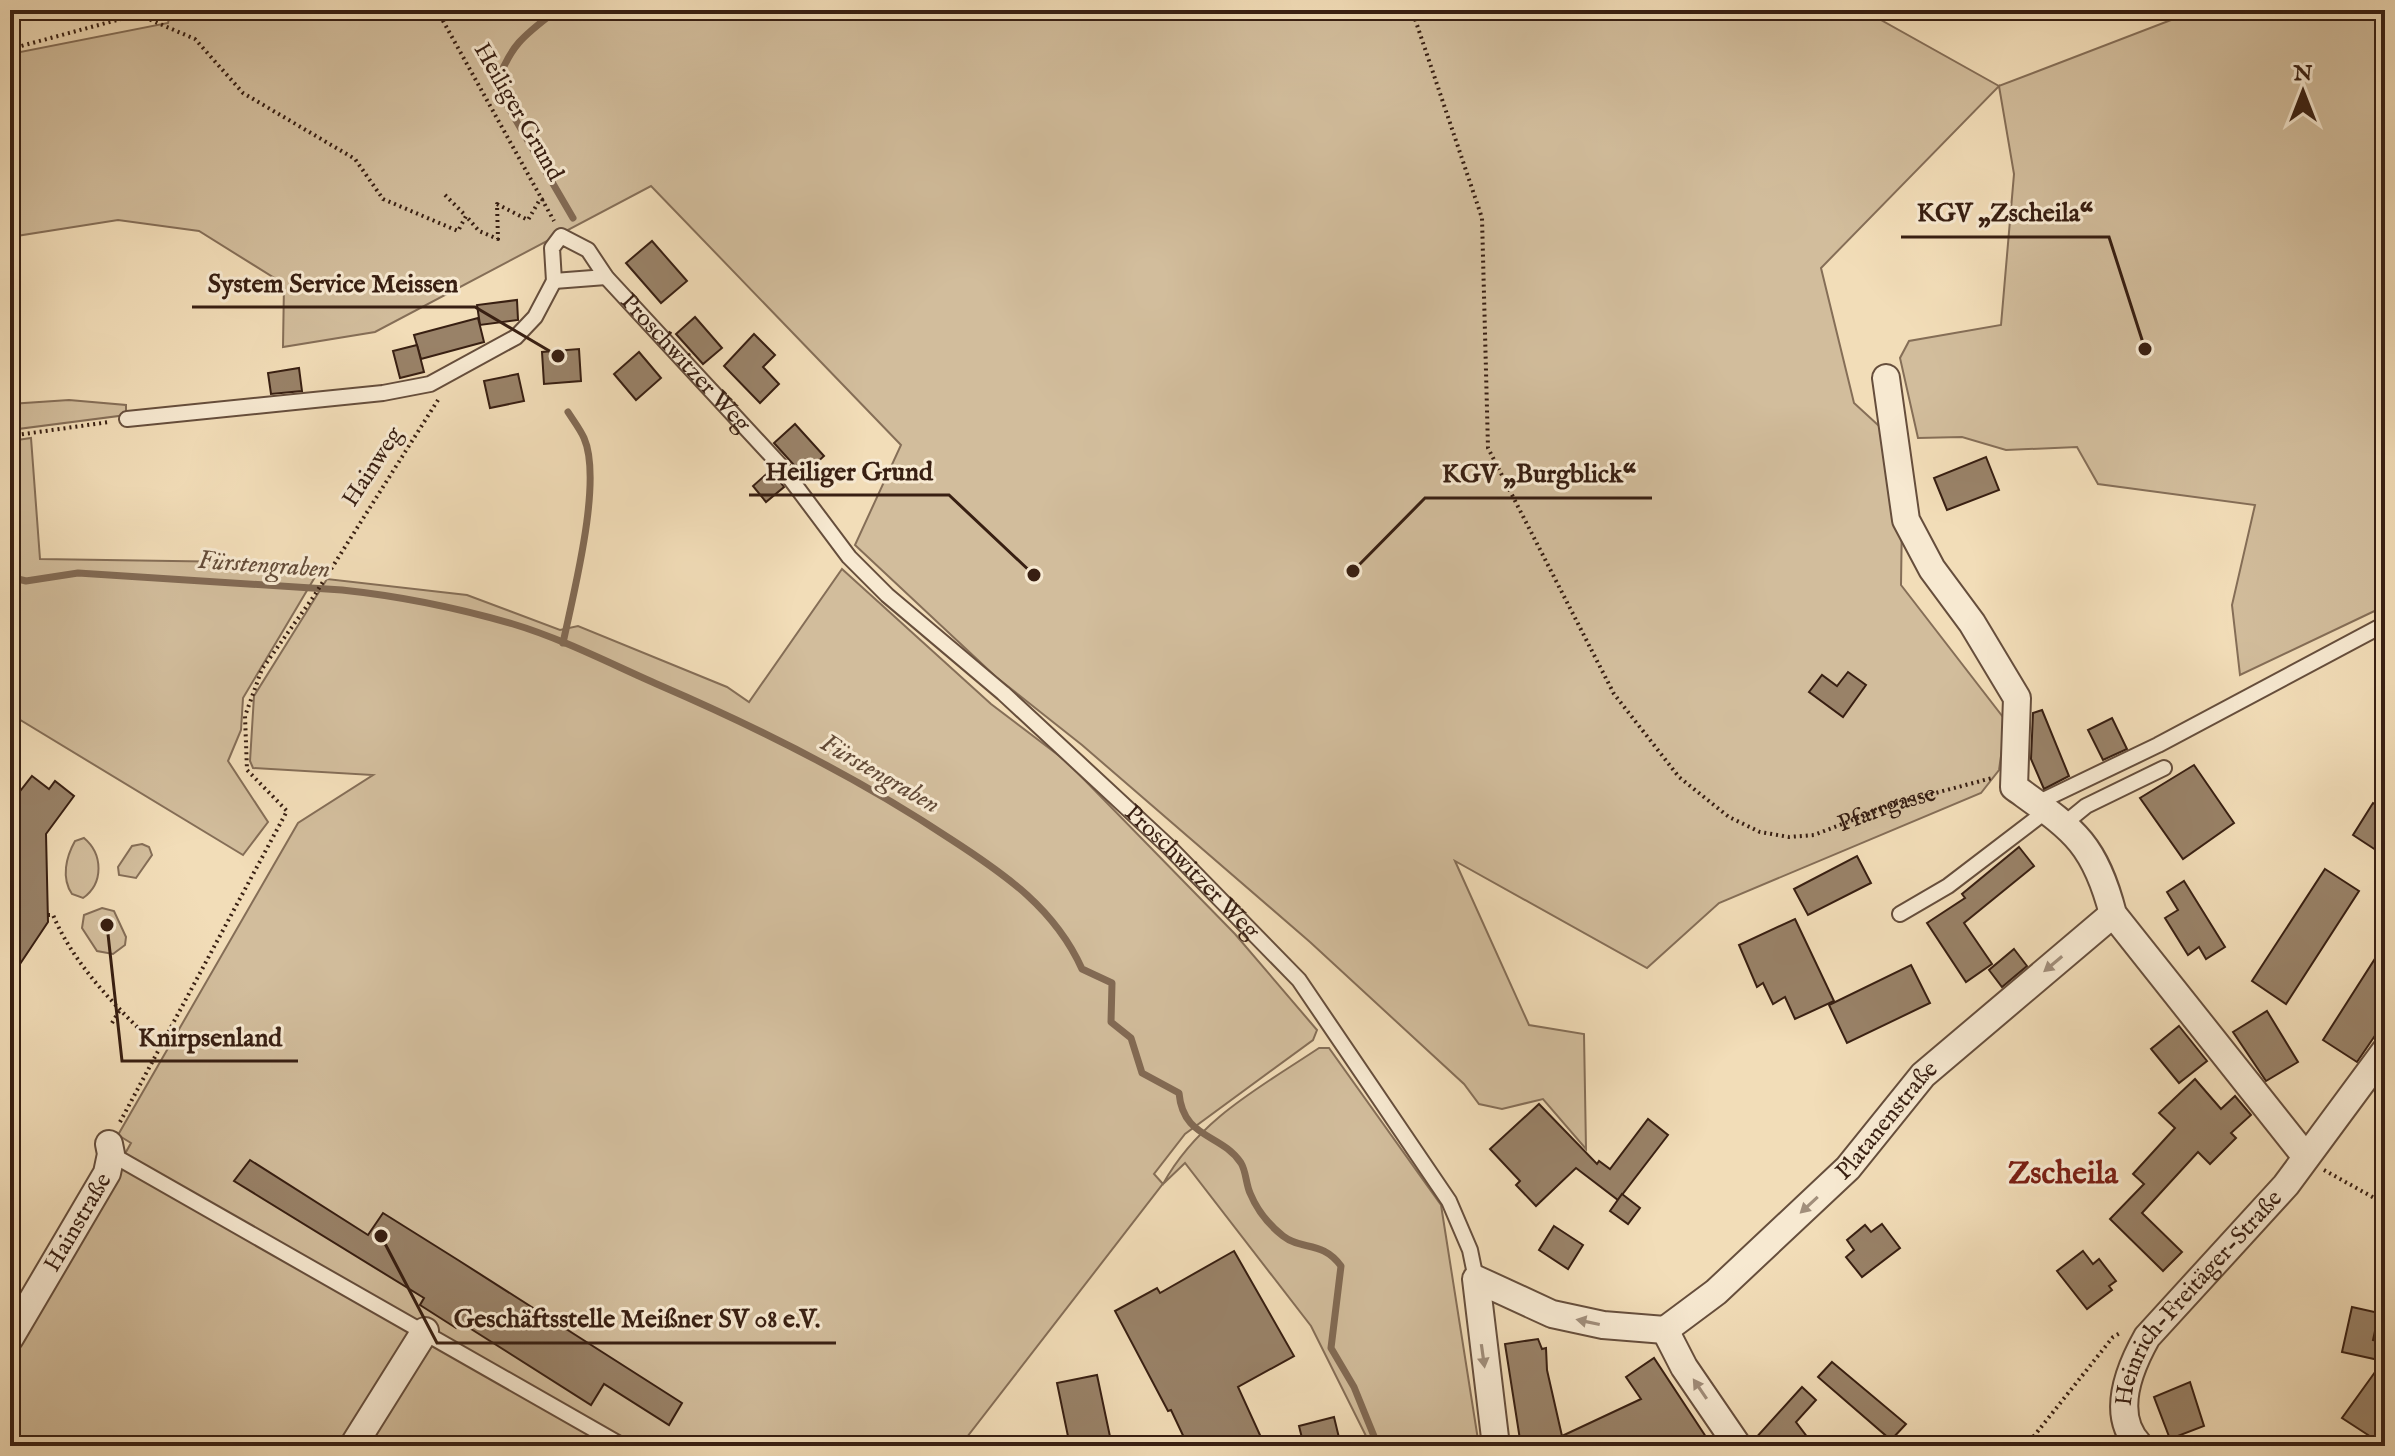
<svg xmlns="http://www.w3.org/2000/svg" width="2395" height="1456" font-family="'IM FELL English',serif">
	<style>
		.green { fill: #d2bd9c; stroke: #856e57; stroke-width: 2 }
		.lines { fill: none; stroke-linecap: round; stroke-linejoin: round }
		.stream { stroke: #826a54; stroke-width: 7 }
		.building { fill: #998268; stroke: #381f12; stroke-width: 2 }
		.service-casing { stroke: #664e3c; stroke-width: 18 }
		.minor-casing { stroke: #664e3c; stroke-width: 30 }
		.path { stroke: #381f12; stroke-width: 4; stroke-dasharray: 2 4; stroke-linecap: butt }
		.service { stroke: #f7e9d1; stroke-width: 14 }
		.minor { stroke: #f7e9d1; stroke-width: 26 }
		.oneway { fill: #a18e7b }
		.labels { text-anchor: middle; dominant-baseline: central; stroke-width: 6; stroke-linejoin: round; paint-order: stroke }
		.street-label { font-size: 24px; fill: #381f12; stroke: #f7e9d1 }
		.water-label { font-size: 26px; font-style: italic; fill: #634b38; stroke: #f7e9d1 }
		.district-label { font-size: 32px; font-weight: bold; fill: #7a1f14; stroke: #f7e9d1 }
		.leader { fill: none; stroke: #381f12; stroke-width: 3 }
		.callout-dot { fill: #381f12; stroke: #f7e9d1; stroke-width: 3 }
		.callout-label { font-size: 26px; text-anchor: middle; font-weight: bold; fill: #381f12; stroke: #f7e9d1; stroke-width: 6; stroke-linejoin: round; paint-order: stroke }
	</style>
	<rect width="100%" height="100%" fill="#f2ddb8"/>
	<filter id="stains"><feTurbulence type="fractalNoise" baseFrequency=".0025" numOctaves="4"/><feColorMatrix values="0 0 0 0 .2 0 0 0 0 .09 0 0 0 0 .02 0 0 0 .5 -.17"/></filter>
	<radialGradient id="worn" r=".72"><stop offset=".6" stop-color="#630" stop-opacity="0"/><stop offset="1" stop-color="#630" stop-opacity=".3"/></radialGradient>
	<g class="green">
		<path d="M 171,10 L 1863,10 L 1999,86 L 2197,10 L 2385,10 L 2385,606 L 2240,675 L 2232,605 L 2255,505 L 2098,484 L 2077,447 L 2006,450 L 1962,437 L 1918,438 L 1900,358 L 1909,341 L 2001,325 L 2014,174 L 1999,86 L 1821,268 L 1854,403 L 1903,448 L 1901,585 L 2006,721 L 1999,770 L 1981,793 L 1719,903 L 1647,968 L 1455,861 L 1529,1025 L 1584,1034 L 1586,1149 L 1543,1099 L 1502,1109 L 1479,1104 L 1464,1084 L 1310,942 L 1082,745 L 996,677 L 855,545 L 901,445 L 651,186 L 375,332 L 283,347 L 284,284 L 199,231 L 118,220 L 10,237 L 10,54 L 168,23 Z"/>
		<path d="M 69,400 L 126,405 L 126,415 L 10,430 L 10,404 Z"/>
		<path d="M 31,438 L 40,559 L 302,563 L 301,575 L 315,577 L 243,698 L 241,730 L 228,761 L 268,822 L 243,855 L 12,715 L 10,717 L 10,441 Z"/>
		<path d="M 842,569 L 991,704 L 1066,761 L 1235,934 L 1317,1030 L 1313,1040 L 1185,1134 L 1154,1174 L 1163,1184 C 1199,1119 1259,1088 1319,1048 L 1329,1048 L 1441,1205 L 1479,1446 L 1371,1446 L 1311,1326 L 1185,1163 L 1162,1185 L 960,1446 L 10,1446 L 10,1358 L 131,1143 L 118,1135 L 298,823 L 373,775 L 253,768 L 250,761 L 254,696 L 327,579 L 467,595 L 560,630 L 578,626 L 727,687 L 749,702 Z"/>
		<path d="M 84,838 C 103,854 104,883 83,898 L 72,894 C 61,878 66,857 75,841 Z"/>
		<path d="M 142,844 L 149,847 L 152,855 L 136,878 L 119,875 L 118,867 L 132,846 Z"/>
		<path d="M 102,908 L 114,911 L 126,937 L 125,945 L 113,954 L 97,951 L 82,928 L 84,915 Z"/>
	</g>
	<g class="lines">
		<g class="stream">
			<path d="M 557,10 C 524,35 510,45 496,86 L 573,218"/>
			<path d="M 10,577 L 26,581 L 78,573 L 342,590 C 399,596 458,608 513,624 C 563,639 611,664 659,685 C 761,729 859,778 952,840 C 1006,875 1055,909 1082,969 L 1112,983 L 1111,1022 L 1131,1038 L 1142,1073 L 1179,1093 C 1183,1139 1221,1133 1241,1163 C 1246,1171 1246,1184 1250,1193 C 1257,1210 1269,1225 1283,1236 C 1302,1251 1322,1240 1341,1266 L 1331,1348 L 1354,1387 L 1378,1446"/>
			<path d="M 563,643 C 573,595 603,481 584,438 C 580,429 573,420 568,412"/>
		</g>
	</g>
	<g class="building">
		<path d="M 652,241 L 687,281 L 661,303 L 626,263 Z"/>
		<path d="M 517,300 L 518,320 L 480,325 L 477,305 Z"/>
		<path d="M 695,317 L 722,348 L 703,364 L 676,334 Z"/>
		<path d="M 478,318 L 484,342 L 421,359 L 414,335 Z"/>
		<path d="M 754,334 L 775,355 L 763,367 L 779,384 L 760,403 L 724,366 Z"/>
		<path d="M 417,345 L 424,372 L 400,378 L 393,351 Z"/>
		<path d="M 579,349 L 581,381 L 544,384 L 542,352 Z"/>
		<path d="M 639,352 L 661,378 L 636,400 L 614,374 Z"/>
		<path d="M 299,368 L 302,391 L 271,394 L 268,373 Z"/>
		<path d="M 518,374 L 524,401 L 490,408 L 484,381 Z"/>
		<path d="M 795,424 L 824,456 L 803,475 L 774,443 Z"/>
		<path d="M 1986,457 L 1999,490 L 1947,510 L 1934,478 Z"/>
		<path d="M 771,470 L 784,487 L 766,502 L 753,486 Z"/>
		<path d="M 1848,672 L 1866,685 L 1843,717 L 1809,692 L 1822,675 L 1837,686 Z"/>
		<path d="M 2042,710 L 2069,776 L 2044,789 L 2031,759 L 2033,713 Z"/>
		<path d="M 2112,718 L 2127,749 L 2103,760 L 2088,730 Z"/>
		<path d="M 2194,765 L 2234,823 L 2183,859 L 2140,798 Z"/>
		<path d="M 32,776 L 49,789 L 55,781 L 74,796 L 46,834 L 48,922 L 10,979 L 10,804 Z"/>
		<path d="M 2373,803 L 2385,810 L 2385,856 L 2353,835 Z"/>
		<path d="M 2019,847 L 2034,866 L 1964,923 L 1992,964 L 1966,982 L 1927,923 L 1965,898 L 1962,894 Z"/>
		<path d="M 1857,856 L 1871,883 L 1808,915 L 1794,889 Z"/>
		<path d="M 2325,869 L 2359,891 L 2286,1004 L 2252,981 Z"/>
		<path d="M 2184,881 L 2225,947 L 2206,959 L 2199,947 L 2188,955 L 2165,918 L 2178,910 L 2167,892 Z"/>
		<path d="M 1795,919 L 1834,1001 L 1795,1019 L 1785,997 L 1773,1004 L 1763,983 L 1757,987 L 1739,945 Z"/>
		<path d="M 2385,943 L 2385,1021 L 2357,1062 L 2323,1040 Z"/>
		<path d="M 2014,949 L 2027,966 L 2002,987 L 1989,970 Z"/>
		<path d="M 1911,965 L 1930,1003 L 1847,1043 L 1829,1005 Z"/>
		<path d="M 2267,1011 L 2298,1062 L 2266,1081 L 2233,1032 Z"/>
		<path d="M 2179,1026 L 2207,1061 L 2179,1083 L 2151,1049 Z"/>
		<path d="M 2195,1079 L 2221,1109 L 2235,1096 L 2251,1115 L 2231,1133 L 2236,1138 L 2210,1164 L 2198,1152 L 2142,1213 L 2182,1252 L 2163,1271 L 2110,1219 L 2144,1184 L 2133,1174 L 2175,1128 L 2159,1113 Z"/>
		<path d="M 1539,1104 L 1597,1164 L 1599,1161 L 1610,1169 L 1648,1119 L 1668,1135 L 1618,1200 L 1576,1168 L 1536,1206 L 1516,1185 L 1520,1181 L 1490,1149 Z"/>
		<path d="M 250,1160 L 368,1235 L 383,1213 L 458,1260 L 682,1403 L 669,1425 L 604,1384 L 591,1405 L 460,1322 L 456,1328 L 420,1305 L 424,1298 L 234,1181 Z"/>
		<path d="M 1622,1194 L 1640,1208 L 1628,1224 L 1610,1211 Z"/>
		<path d="M 1882,1224 L 1900,1248 L 1862,1277 L 1846,1257 L 1854,1250 L 1847,1240 L 1865,1225 L 1871,1232 Z"/>
		<path d="M 1554,1226 L 1583,1245 L 1568,1269 L 1539,1250 Z"/>
		<path d="M 1234,1251 L 1294,1356 L 1238,1387 L 1265,1446 L 1188,1446 L 1171,1410 L 1168,1411 L 1115,1311 L 1157,1288 L 1160,1293 Z"/>
		<path d="M 2083,1251 L 2093,1264 L 2099,1259 L 2116,1281 L 2109,1286 L 2112,1290 L 2087,1309 L 2057,1271 Z"/>
		<path d="M 2352,1307 L 2379,1313 L 2373,1340 L 2385,1343 L 2385,1446 L 2342,1418 L 2383,1361 L 2342,1352 Z"/>
		<path d="M 1538,1339 L 1542,1349 L 1546,1348 L 1547,1370 L 1562,1436 L 1641,1399 L 1626,1377 L 1654,1358 L 1712,1446 L 1521,1446 L 1505,1344 Z"/>
		<path d="M 1832,1362 L 1906,1424 L 1891,1440 L 1818,1377 Z"/>
		<path d="M 1097,1375 L 1112,1446 L 1070,1446 L 1057,1383 Z"/>
		<path d="M 2190,1382 L 2204,1426 L 2170,1439 L 2154,1397 Z"/>
		<path d="M 1802,1387 L 1816,1400 L 1796,1422 L 1814,1446 L 1754,1446 L 1753,1441 Z"/>
		<path d="M 1334,1417 L 1341,1446 L 1304,1446 L 1299,1426 Z"/>
	</g>
	<g class="lines">
		<defs>
			<g id="service">
				<path id="s2" d="M 554,281 L 552,248 L 561,236 L 588,250 L 606,277 L 780,465 L 849,557 L 887,595 L 1003,693 L 1169,847 L 1299,980 L 1449,1201 L 1470,1250 L 1476,1279"/>
				<path d="M 554,281 L 606,277"/>
				<path d="M 127,419 L 383,393 L 430,384 L 516,337 L 535,317 L 554,281"/>
				<path d="M 2037,803 L 2158,745 L 2385,624"/>
				<path d="M 2064,824 L 2086,806 L 2164,768"/>
				<path d="M 1900,914 L 1948,886 L 2045,812"/>
				<path d="M 111,1154 L 623,1446"/>
			</g>
			<g id="minor">
				<path d="M 1886,378 L 1906,520 L 1932,569 L 1972,623 L 2017,698 L 2014,787 C 2072,829 2094,841 2113,914 L 2306,1157"/>
				<path id="s3" d="M 1665,1330 L 1716,1292 L 1848,1168 L 1923,1075 L 2113,914"/>
				<path d="M 1665,1330 L 1684,1367 L 1738,1446"/>
				<path id="s4" d="M 10,1338 L 107,1173 L 111,1154 L 109,1144"/>
				<path d="M 353,1446 L 425,1331"/>
				<path d="M 1496,1446 L 1476,1279 L 1552,1314 L 1603,1325 L 1665,1330"/>
				<path id="s5" d="M 2140,1446 C 2110,1416 2129,1369 2147,1337 L 2286,1185 L 2385,1051"/>
			</g>
		</defs>
		<use href="#service" class="service-casing"/>
		<use href="#minor" class="minor-casing"/>
		<g class="path">
			<path d="M 437,10 L 554,221"/>
			<path id="s1" d="M 1408,10 L 1415,19 L 1482,218 L 1488,448 L 1614,694 L 1679,777 L 1729,817 L 1760,832 L 1789,837 L 1814,835 L 1894,804 L 1992,778"/>
			<path d="M 139,15 L 195,39 L 243,93 L 355,159 L 383,199 L 458,231 L 466,216 L 479,231 L 498,239 L 497,204 L 528,220 L 539,201 L 544,199"/>
			<path d="M 10,49 L 154,10"/>
			<path d="M 445,195 L 466,216"/>
			<path d="M 10,436 L 109,422"/>
			<path d="M 48,915 L 53,915 C 75,967 119,1010 160,1049"/>
			<path d="M 112,1023 L 121,1008"/>
			<path d="M 120,1122 L 287,811 L 247,770 L 245,716 L 262,669 L 314,596 L 438,400"/>
			<path d="M 2324,1170 L 2385,1204"/>
			<path d="M 2026,1446 L 2113,1337 L 2122,1332"/>
		</g>
		<use href="#service" class="service"/>
		<use href="#minor" class="minor"/>
	</g>
	<defs><path id="oneway-solid" d="M-6-.8H1V-3.2L6.5 0L1 3.2V.8H-6Z" transform="scale(2)"/></defs>
	<g class="oneway">
		<use href="#oneway-solid" transform="translate(2053 964) rotate(140)"/>
		<use href="#oneway-solid" transform="translate(1809 1205) rotate(137)"/>
		<use href="#oneway-solid" transform="translate(1588 1322) rotate(-168)"/>
		<use href="#oneway-solid" transform="translate(1483 1356) rotate(82)"/>
		<use href="#oneway-solid" transform="translate(1700 1389) rotate(-124)"/>
	</g>
	<g class="labels">
		<g class="street-label">
			<text transform="translate(518 112) rotate(60)">Heiliger Grund</text>
			<text stroke="none"><textPath href="#s2" startOffset="228">Proschwitzer Weg</textPath></text>
			<text transform="translate(373 467) rotate(-57)">Hainweg</text>
			<text stroke="none"><textPath href="#s1" startOffset="1064">Pfarrgasse</textPath></text>
			<text stroke="none"><textPath href="#s2" startOffset="948">Proschwitzer Weg</textPath></text>
			<text stroke="none"><textPath href="#s3" startOffset="306">Platanenstraße</textPath></text>
			<text stroke="none"><textPath href="#s4" startOffset="134">Hainstraße</textPath></text>
			<text stroke="none"><textPath href="#s5" startOffset="178">Heinrich-Freitäger-Straße</textPath></text>
		</g>
		<g class="water-label">
			<text transform="translate(264 565) rotate(4)">Fürstengraben</text>
			<text transform="translate(880 774) rotate(30)">Fürstengraben</text>
		</g>
		<g class="district-label">
			<text x="2063" y="1174">Zscheila</text>
		</g>
	</g>
	<path class="leader" d="M2145 349L2109 237H1901M558 356L475 307H192M1034 575L949 495H749M1353 571L1425 498H1652M107 925L122 1061H298M381 1236L437 1343H836"/>
	<g class="callout-dot">
		<circle cx="2145" cy="349" r="8"/>
		<circle cx="558" cy="356" r="8"/>
		<circle cx="1034" cy="575" r="8"/>
		<circle cx="1353" cy="571" r="8"/>
		<circle cx="107" cy="925" r="8"/>
		<circle cx="381" cy="1236" r="8"/>
	</g>
	<g class="callout-label">
		<text x="2005" y="221">KGV „Zscheila“</text>
		<text x="333" y="292">System Service Meissen</text>
		<text x="849" y="480">Heiliger Grund</text>
		<text x="1539" y="482">KGV „Burgblick“</text>
		<text x="210" y="1046">Knirpsenland</text>
		<text x="637" y="1327">Geschäftsstelle Meißner SV 08 e.V.</text>
	</g>
	<rect width="2395" height="1456" fill="none" stroke="#f2ddb8" stroke-width="40"/>
	<rect x="12" y="12" width="2371" height="1432" fill="none" stroke="#381f12" stroke-width="4"/>
	<rect x="20" y="20" width="2355" height="1416" fill="none" stroke="#381f12" stroke-width="2"/>
	<g transform="translate(2303 92)" stroke="#f7e9d1" stroke-width="6" paint-order="stroke">
	<path d="M0-6L14 30L0 20L-14 30Z" fill="#381f12"/>
	<text y="-12" font-size="22" font-weight="bold" text-anchor="middle" fill="#381f12">N</text>
	</g>
	<rect width="100%" height="100%" filter="url(#stains)"/>
	<rect width="100%" height="100%" fill="url(#worn)"/>
</svg>
